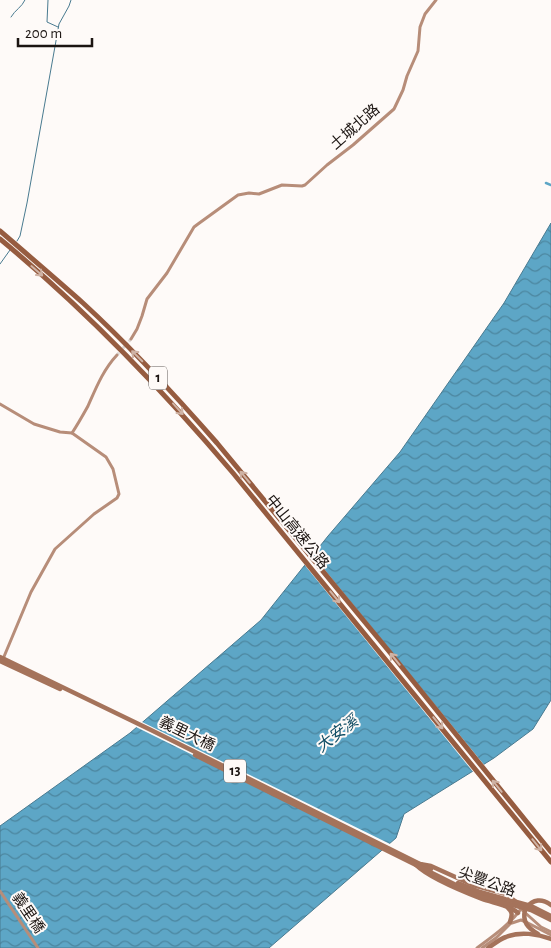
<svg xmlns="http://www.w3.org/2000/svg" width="551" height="948" font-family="'Alegreya Sans','Noto Sans TC',sans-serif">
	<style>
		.water { fill: url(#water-waves); stroke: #497a90 }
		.pier { fill: #fefaf8 }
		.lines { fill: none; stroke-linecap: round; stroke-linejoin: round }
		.stream { stroke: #497a90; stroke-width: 1 }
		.canal { stroke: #5da6c6; stroke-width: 2.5 }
		.secondary-tunnel { stroke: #dcd8d5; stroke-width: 3; stroke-dasharray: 3 1.5; stroke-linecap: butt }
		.secondary { stroke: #b78d79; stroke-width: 3 }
		.primary { stroke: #a5735b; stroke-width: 4.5 }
		.highway { stroke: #965c40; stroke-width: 5 }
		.primary-bridge { stroke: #a5735b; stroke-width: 4.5 }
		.oneway { stroke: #cfb3a5 }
		.labels { text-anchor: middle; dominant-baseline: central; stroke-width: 4; stroke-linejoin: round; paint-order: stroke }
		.shield { fill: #fefaf8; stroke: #5f5956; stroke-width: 1 }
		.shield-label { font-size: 14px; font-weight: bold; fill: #1b1411 }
		.street-label { font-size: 15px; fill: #1b1411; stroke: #fefaf8 }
		.water-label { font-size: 16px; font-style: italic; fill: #134f66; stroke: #fefaf8 }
	</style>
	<defs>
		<pattern id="water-waves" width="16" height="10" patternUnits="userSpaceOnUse" patternTransform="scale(1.25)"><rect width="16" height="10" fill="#5da6c6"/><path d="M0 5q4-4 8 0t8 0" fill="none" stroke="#4c869f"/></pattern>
	</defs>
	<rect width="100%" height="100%" fill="#fefaf8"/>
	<path class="water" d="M 551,223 L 551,700 L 533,729 L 494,758 L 404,814 L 396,838 L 269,948 L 0,948 L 0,826 L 130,733 L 261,620 L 328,536 L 400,452 L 504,303 Z"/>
	<g class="pier">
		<path d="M 311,553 L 485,766 L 474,773 L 303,563 Z"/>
		<path d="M 140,721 L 392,845 L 385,850 L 134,726 Z"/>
	</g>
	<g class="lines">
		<g class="stream">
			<path d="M 48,0 L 47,22 L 58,27"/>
			<path d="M 11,17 C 15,10 22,7 25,0"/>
			<path d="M 17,241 L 20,236 L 27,203 L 59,24 L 69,6 L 71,0"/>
			<path d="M 0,264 L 10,250"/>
		</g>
		<path class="canal" d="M 546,183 L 551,185"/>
		<path class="secondary-tunnel" d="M 117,355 L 131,339"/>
		<g class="secondary">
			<path d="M 131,339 L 137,329 L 142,316 L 147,299 L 167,273 L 194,227 L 198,224 L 238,195 L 249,193 L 259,194 L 282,185 L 302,186 L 305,185 L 327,165 L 353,145 L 394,109 L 403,90 L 407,76 L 418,51 L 420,27 L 425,14 L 436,0"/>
			<path d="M 0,404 L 34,424 L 60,432 L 72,433 L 106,457 L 113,469 L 119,494 L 117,498 L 94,514 L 55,549 L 31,592 L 3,659"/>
			<path d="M 72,433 C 78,424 83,415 88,406 C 96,388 103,370 117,355"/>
			<path d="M 0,891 L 38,948"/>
			<path d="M 512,923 L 521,920 L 526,922 L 551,935"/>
			<path d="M 477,948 C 493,936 509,925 521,909 L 541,927 L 551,932"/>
			<path d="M 482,948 L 496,938 L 512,922"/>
		</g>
		<g class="primary">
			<path d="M 0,657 L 151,730 L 420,864 L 431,866 L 473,885 L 506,894 L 516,902"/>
			<path d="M 0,661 L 60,689"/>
			<path d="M 195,755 L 416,865 C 429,878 464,892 482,899 C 493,903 510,905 518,913"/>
			<path d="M 508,908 C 513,912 512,916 510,922"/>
			<path d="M 526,908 C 533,899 542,898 551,905"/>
			<path d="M 488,948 C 494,944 500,939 506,937 C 520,931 538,934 551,939"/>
		</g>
		<g class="highway">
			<path d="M 0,231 C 28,255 56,279 83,303 C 131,347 175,395 217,443 L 392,655 L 551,852"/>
			<path d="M 0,239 C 86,310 161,388 233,473 L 551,862"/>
		</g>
		<g class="primary-bridge">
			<path d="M 420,864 L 431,869"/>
			<path d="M 416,865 L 470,892 L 495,900 L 531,910 L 551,920"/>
			<path d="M 458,883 L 480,892 L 531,906 L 551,916"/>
			<path d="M 525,910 C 522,922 528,928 538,934"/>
		</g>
	</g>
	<defs><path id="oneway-shaft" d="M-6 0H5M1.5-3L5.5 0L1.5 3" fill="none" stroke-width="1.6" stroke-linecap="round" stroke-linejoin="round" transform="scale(1.25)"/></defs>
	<g class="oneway">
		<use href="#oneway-shaft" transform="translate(37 271) rotate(41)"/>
		<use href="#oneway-shaft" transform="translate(137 356) rotate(-135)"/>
		<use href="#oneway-shaft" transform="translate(178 409) rotate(48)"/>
		<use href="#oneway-shaft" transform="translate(245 477) rotate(-130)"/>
		<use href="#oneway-shaft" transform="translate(335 597) rotate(50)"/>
		<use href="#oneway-shaft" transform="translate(395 659) rotate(-129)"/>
		<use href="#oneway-shaft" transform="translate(438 723) rotate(51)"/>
		<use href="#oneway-shaft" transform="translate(497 786) rotate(-129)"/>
		<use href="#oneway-shaft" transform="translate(537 845) rotate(51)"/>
	</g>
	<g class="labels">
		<g class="shield">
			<rect x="149" y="366.5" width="18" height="23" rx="4"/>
			<rect x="224" y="759.5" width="22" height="23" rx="4"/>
		</g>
		<g class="shield-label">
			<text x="158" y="378">1</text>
			<text x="235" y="771">13</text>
		</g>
		<g class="street-label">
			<text transform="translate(355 127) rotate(-41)">土城北路</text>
			<text transform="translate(297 532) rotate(51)">中山高速公路</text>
			<text transform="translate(187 734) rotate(26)">義里大橋</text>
			<text transform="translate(487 882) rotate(20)">尖豐公路</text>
			<text transform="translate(28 913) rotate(56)">義里橋</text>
		</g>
		<g class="water-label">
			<text transform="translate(337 734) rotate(-38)">大安溪</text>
		</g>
	</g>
	<path d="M18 38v8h74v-8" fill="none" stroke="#1b1411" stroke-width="2.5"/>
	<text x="25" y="38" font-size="15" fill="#1b1411" stroke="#fefaf8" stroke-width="4" paint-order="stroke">200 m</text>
</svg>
